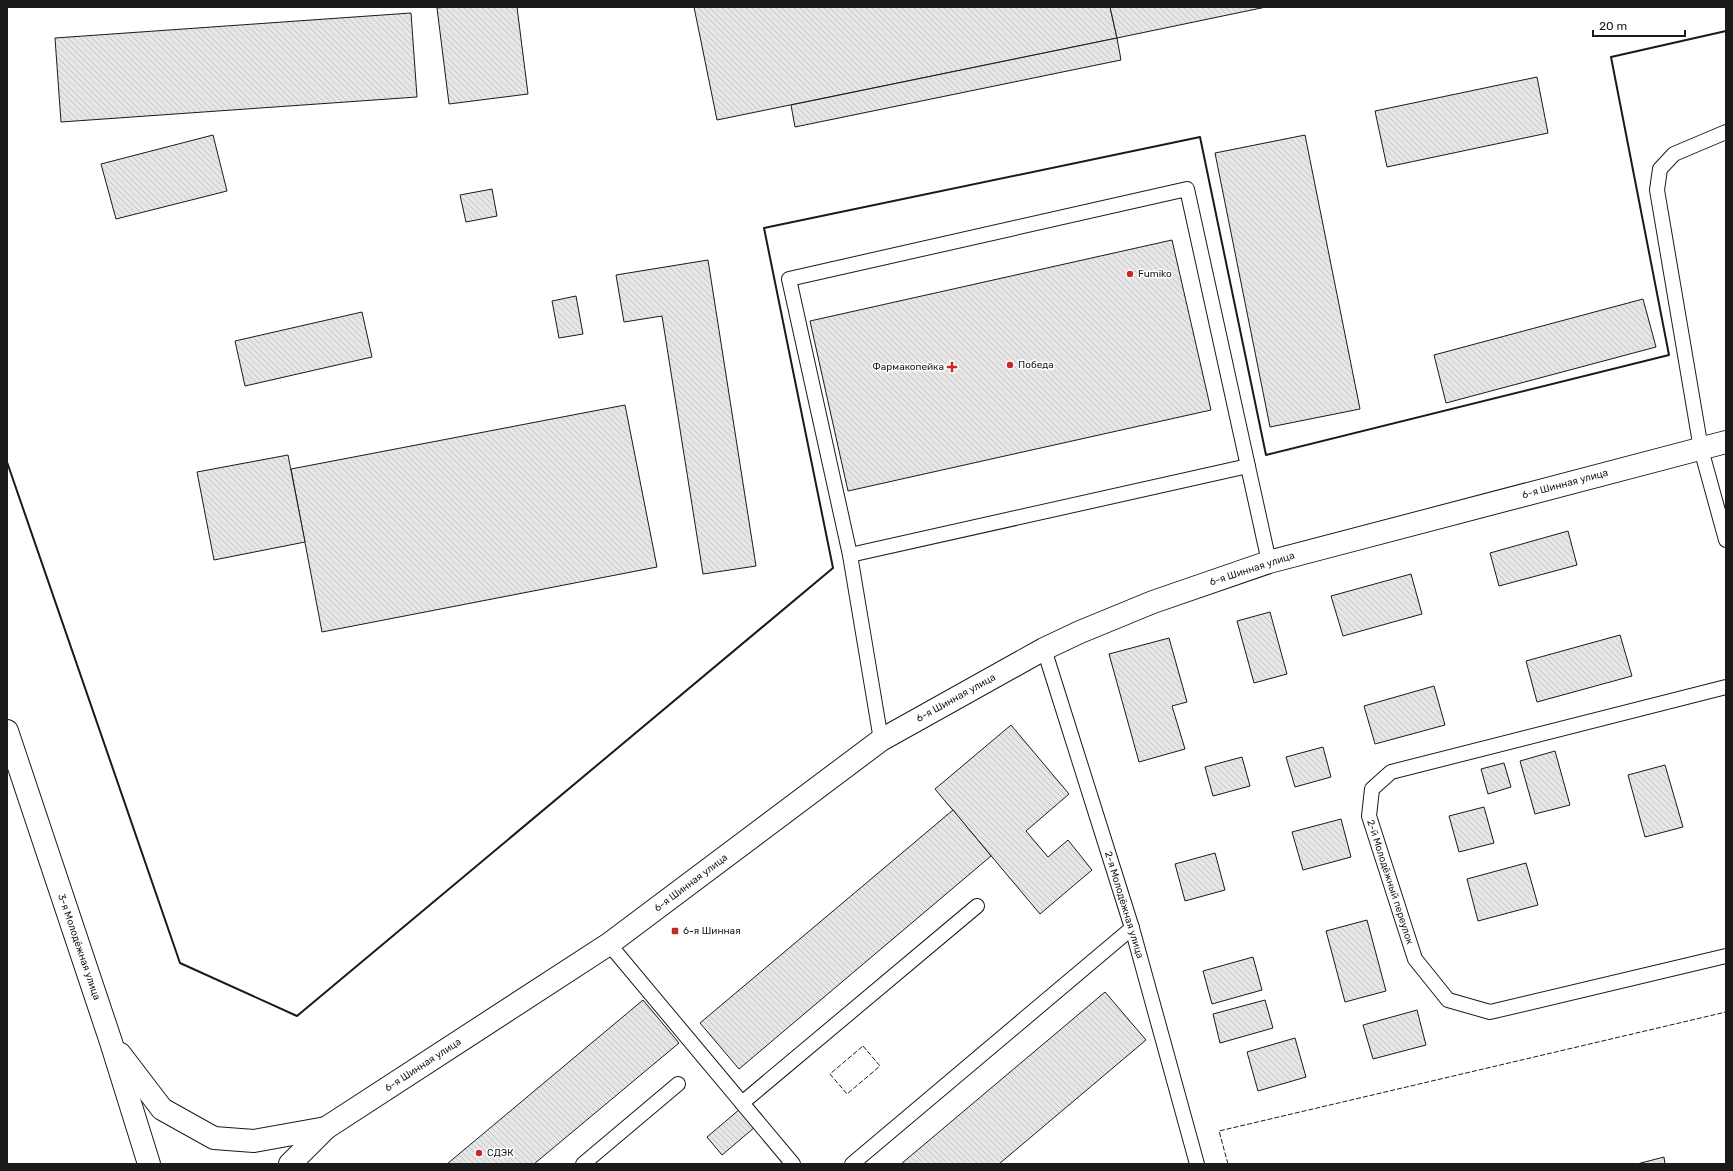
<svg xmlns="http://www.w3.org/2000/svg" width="1733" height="1171" font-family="Rubik,sans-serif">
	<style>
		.building { fill: url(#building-back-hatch); stroke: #1a1a1a }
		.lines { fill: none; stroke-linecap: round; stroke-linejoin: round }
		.service-casing { stroke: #1a1a1a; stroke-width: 16 }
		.secondary-casing { stroke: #1a1a1a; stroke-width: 24 }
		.service { stroke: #fff; stroke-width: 14 }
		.secondary { stroke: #fff; stroke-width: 22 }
		.fence { stroke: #1a1a1a; stroke-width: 1; stroke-dasharray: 5 2; stroke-linecap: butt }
		.wall { stroke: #1a1a1a; stroke-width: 2 }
		.poi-dot { fill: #c62828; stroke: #fff; stroke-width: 1.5 }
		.labels { text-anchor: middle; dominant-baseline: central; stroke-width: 3; stroke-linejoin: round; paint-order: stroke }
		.poi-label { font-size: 10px; fill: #1a1a1a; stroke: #fff; text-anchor: start }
		.street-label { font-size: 10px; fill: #1a1a1a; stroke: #fff }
	</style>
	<defs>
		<pattern id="building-back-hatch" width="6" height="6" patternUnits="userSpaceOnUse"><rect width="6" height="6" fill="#e6e6e6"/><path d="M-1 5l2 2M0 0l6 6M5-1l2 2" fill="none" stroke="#c5c5c5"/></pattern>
	</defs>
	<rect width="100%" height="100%" fill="#fff"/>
	<g class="building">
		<path d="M 447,7 L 517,7 L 528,94 L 449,104 L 437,8 Z"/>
		<path d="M 694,7 L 1110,7 L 1117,38 L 717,120 Z"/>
		<path d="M 1110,7 L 1266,7 L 1117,38 Z"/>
		<path d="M 411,13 L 417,97 L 61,122 L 55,38 Z"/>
		<path d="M 1117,38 L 1121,60 L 795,127 L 791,105 Z"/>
		<path d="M 1537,77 L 1548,133 L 1387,167 L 1375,111 Z"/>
		<path d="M 213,135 L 227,191 L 116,219 L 101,164 Z"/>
		<path d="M 1305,135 L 1360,409 L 1270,427 L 1215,153 Z"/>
		<path d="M 492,189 L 497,216 L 466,222 L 460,195 Z"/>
		<path d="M 1172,240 L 1211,410 L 848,491 L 810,321 Z"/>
		<path d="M 708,260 L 756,566 L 703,574 L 662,316 L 624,322 L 616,275 Z"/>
		<path d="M 576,296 L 583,334 L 559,338 L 552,301 Z"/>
		<path d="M 1643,299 L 1656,347 L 1446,403 L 1434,355 Z"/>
		<path d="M 362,312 L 372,357 L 245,386 L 235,341 Z"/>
		<path d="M 625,405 L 657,567 L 322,632 L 291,469 Z"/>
		<path d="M 288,455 L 305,542 L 214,560 L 197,472 Z"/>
		<path d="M 1568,531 L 1577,565 L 1499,586 L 1490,553 Z"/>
		<path d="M 1411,574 L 1422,614 L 1343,636 L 1331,596 Z"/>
		<path d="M 1270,612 L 1287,674 L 1254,683 L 1237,621 Z"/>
		<path d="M 1620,635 L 1632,676 L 1537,702 L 1526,661 Z"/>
		<path d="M 1169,638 L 1187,702 L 1172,706 L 1185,749 L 1139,762 L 1109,654 Z"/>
		<path d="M 1434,686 L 1445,725 L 1375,744 L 1364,706 Z"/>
		<path d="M 1011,725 L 1069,794 L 1026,831 L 1048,857 L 1068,840 L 1092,870 L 1040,914 L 935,789 Z"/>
		<path d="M 1323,747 L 1331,777 L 1295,787 L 1286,757 Z"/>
		<path d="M 1555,751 L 1570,805 L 1535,814 L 1520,761 Z"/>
		<path d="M 1242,757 L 1250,786 L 1213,796 L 1205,767 Z"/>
		<path d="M 1504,763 L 1511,787 L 1488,794 L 1481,769 Z"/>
		<path d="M 1665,765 L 1683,827 L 1645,837 L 1628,775 Z"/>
		<path d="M 1484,807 L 1494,843 L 1459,852 L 1449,816 Z"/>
		<path d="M 953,810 L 991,856 L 739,1069 L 700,1023 Z"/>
		<path d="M 1341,819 L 1351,857 L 1303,870 L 1292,832 Z"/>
		<path d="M 1215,853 L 1225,890 L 1185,901 L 1175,864 Z"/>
		<path d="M 1526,863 L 1538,905 L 1478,921 L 1467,879 Z"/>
		<path d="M 1367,920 L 1386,991 L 1345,1002 L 1326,931 Z"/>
		<path d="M 1253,957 L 1262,990 L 1212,1004 L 1203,971 Z"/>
		<path d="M 1105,992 L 1146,1040 L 999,1164 L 901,1164 Z"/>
		<path d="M 643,1000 L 679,1043 L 534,1164 L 447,1164 Z"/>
		<path d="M 1265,1000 L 1273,1028 L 1220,1043 L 1213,1014 Z"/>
		<path d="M 1417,1010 L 1426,1045 L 1373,1059 L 1363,1025 Z"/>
		<path d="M 1295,1038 L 1306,1077 L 1258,1091 L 1247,1052 Z"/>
		<path d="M 740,1109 L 755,1127 L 722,1155 L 707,1137 Z"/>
		<path d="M 1664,1157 L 1665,1164 L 1637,1164 Z"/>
	</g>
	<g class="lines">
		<defs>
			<g id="service">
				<path d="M 1726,132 L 1674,154 L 1660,169 L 1657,190 L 1701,449 L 1726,540"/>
				<path d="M 850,555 L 1248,466"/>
				<path d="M 1044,649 L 1132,928 L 1197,1164"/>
				<path d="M 1726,687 L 1391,772 L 1372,789 L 1369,816 L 1415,959 L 1448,1000 L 1490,1012 L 1726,956"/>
				<path d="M 881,740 L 850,555 L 789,279 L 1187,189 L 1269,562"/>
				<path d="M 609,944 L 793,1164"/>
				<path d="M 742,1103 L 977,906"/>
				<path d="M 583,1164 L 678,1084"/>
				<path d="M 852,1164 L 1132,928"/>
			</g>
			<g id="secondary">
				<path d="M 7,731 L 111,1042 L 149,1164"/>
				<path d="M 120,1054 L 162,1109 L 214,1138 L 254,1141 L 326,1128"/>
				<path d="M 290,1164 L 326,1128 L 609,944 L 881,740 L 1044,649 L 1080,632 L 1153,602 L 1269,562 L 1726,442"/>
			</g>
		</defs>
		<use href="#service" class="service-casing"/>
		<use href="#secondary" class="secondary-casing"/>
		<use href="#service" class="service"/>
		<use href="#secondary" class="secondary"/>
		<g class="fence">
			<path d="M 863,1046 L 880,1066 L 847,1094 L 830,1074 Z"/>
			<path d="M 1228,1164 L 1219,1131 L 1726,1012"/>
		</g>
		<path class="wall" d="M 7,462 L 180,963 L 297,1016 L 833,568 L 764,228 L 1200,137 L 1266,455 L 1669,355 L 1611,57 L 1726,31"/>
	</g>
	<g class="poi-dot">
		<circle cx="1130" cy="274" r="4"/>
		<circle cx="1010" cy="365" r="4"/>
		<path d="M950 361h4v4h4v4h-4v4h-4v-4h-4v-4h4z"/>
		<rect x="671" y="927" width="8" height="8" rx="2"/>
		<circle cx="479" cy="1153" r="4"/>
	</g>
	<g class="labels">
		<g class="poi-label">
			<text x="1138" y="274">Fumiko</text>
			<text x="1018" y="365">Победа</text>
			<text x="944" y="367" text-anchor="end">Фармакопейка</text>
			<text x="683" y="931">6-я Шинная</text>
			<text x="487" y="1153">СДЭК</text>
		</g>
		<g class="street-label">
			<text transform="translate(1565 484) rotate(-15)">6-я Шинная улица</text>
			<text transform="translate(1252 569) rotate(-18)">6-я Шинная улица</text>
			<text transform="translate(956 698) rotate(-29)">6-я Шинная улица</text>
			<text transform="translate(1390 882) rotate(72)">2-й Молодёжный переулок</text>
			<text transform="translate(691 883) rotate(-37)">6-я Шинная улица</text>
			<text transform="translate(1124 905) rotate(73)">2-я Молодёжная улица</text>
			<text transform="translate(79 947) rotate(71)">3-я Молодёжная улица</text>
			<text transform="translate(423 1065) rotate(-33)">6-я Шинная улица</text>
		</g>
	</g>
	<rect width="1733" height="1171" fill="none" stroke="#1a1a1a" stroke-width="16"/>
	<path d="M1593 30v6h92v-6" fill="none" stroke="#1a1a1a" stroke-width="2"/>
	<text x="1599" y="30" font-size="12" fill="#1a1a1a" stroke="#ffffff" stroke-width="3" paint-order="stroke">20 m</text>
</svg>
